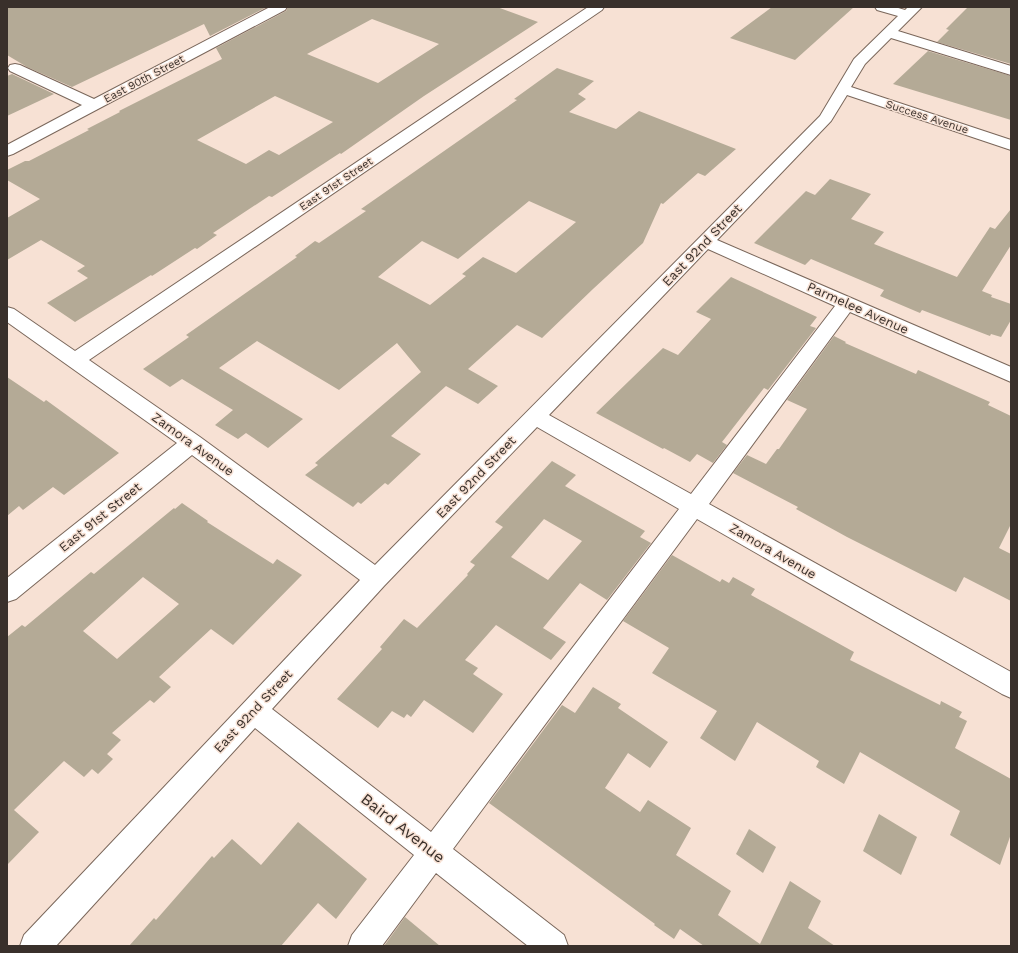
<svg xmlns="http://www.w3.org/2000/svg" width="1018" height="953" font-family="'Work Sans',sans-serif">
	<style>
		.building { fill: #b4aa96; fill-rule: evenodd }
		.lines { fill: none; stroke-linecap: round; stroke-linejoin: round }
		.minor-casing { stroke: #7a675b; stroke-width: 2 }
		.minor { fill: #fff; fill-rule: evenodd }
		.labels { text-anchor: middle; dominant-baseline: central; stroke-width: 3; stroke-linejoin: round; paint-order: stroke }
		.far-street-label { font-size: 11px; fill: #39302b; stroke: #f7e1d4 }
		.street-label { font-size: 13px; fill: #39302b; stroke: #f7e1d4 }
		.near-street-label { font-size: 16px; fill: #39302b; stroke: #f7e1d4 }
	</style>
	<rect width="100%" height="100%" fill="#f7e1d4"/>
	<g class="building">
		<path d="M 7,7 L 267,7 L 210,36 L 204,24 L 72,87 L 27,67 L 7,55 Z"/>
		<path d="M 288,7 L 497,7 L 538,22 L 424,96 L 341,154 L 340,153 L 272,197 L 269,196 L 213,233 L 217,235 L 197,249 L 195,248 L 152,276 L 151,275 L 75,322 L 47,303 L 88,278 L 77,271 L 85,266 L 41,240 L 7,260 L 7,218 L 40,199 L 7,180 L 7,170 L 25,161 L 29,161 L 89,130 L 87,129 L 120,112 L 119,111 L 222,59 L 216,48 L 286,11 ZM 372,19 L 439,44 L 378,83 L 307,54 ZM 275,96 L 333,122 L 279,155 L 269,150 L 246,164 L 197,140 Z"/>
		<path d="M 772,7 L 854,7 L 795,60 L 730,38 Z"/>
		<path d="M 968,7 L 1011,7 L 1011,64 L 937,42 L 949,30 L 946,29 Z"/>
		<path d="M 928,51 L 1011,76 L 1011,120 L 893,84 Z"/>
		<path d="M 557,68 L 594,81 L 578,94 L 586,99 L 569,112 L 616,129 L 639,111 L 736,149 L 705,176 L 698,173 L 663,204 L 661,203 L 643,243 L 593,289 L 542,338 L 517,325 L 468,369 L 498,386 L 478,404 L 446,386 L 391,436 L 421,454 L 388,485 L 385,483 L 361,504 L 358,502 L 353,507 L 305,475 L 318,465 L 315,463 L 421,372 L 397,343 L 339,390 L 257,341 L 219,368 L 303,419 L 268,448 L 246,433 L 238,439 L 215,425 L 233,410 L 182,379 L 170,387 L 143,369 L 189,337 L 186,335 L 297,257 L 295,256 L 315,241 L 319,243 L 366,211 L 361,209 L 517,100 L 514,99 ZM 529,201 L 576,222 L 516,273 L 483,257 L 462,274 L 466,276 L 430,305 L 378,277 L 422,241 L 458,259 Z"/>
		<path d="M 12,74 L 54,94 L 7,116 L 7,76 Z"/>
		<path d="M 830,179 L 871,194 L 851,219 L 884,232 L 874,244 L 957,277 L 990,227 L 995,229 L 1011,209 L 1011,245 L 982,291 L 992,295 L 991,297 L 1011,304 L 1011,320 L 1001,337 L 991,334 L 990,336 L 922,310 L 920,313 L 880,296 L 884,290 L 811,259 L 805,265 L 754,243 L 806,191 L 815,195 Z"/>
		<path d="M 731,277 L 817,317 L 810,326 L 816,328 L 768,390 L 764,388 L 722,442 L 727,445 L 713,463 L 697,454 L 690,462 L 664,448 L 663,449 L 596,413 L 663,348 L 678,355 L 711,319 L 696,312 Z"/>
		<path d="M 834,336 L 846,342 L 845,343 L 916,374 L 918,370 L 990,402 L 988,405 L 1011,416 L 1011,524 L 999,548 L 1011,554 L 1011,601 L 964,577 L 956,592 L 847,537 L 796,509 L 798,507 L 733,473 L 747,455 L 766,464 L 777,449 L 779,449 L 807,409 L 787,400 Z"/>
		<path d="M 7,377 L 44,402 L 46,400 L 119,453 L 64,495 L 53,487 L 23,510 L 19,506 L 7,516 Z"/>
		<path d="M 552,461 L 576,475 L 565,486 L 645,531 L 640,537 L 651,543 L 607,600 L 580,583 L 543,628 L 566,642 L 551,660 L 496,625 L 465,660 L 478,668 L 473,674 L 503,694 L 473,733 L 424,700 L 411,717 L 407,714 L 404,718 L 392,711 L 378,728 L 337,699 L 382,649 L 380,647 L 404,619 L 417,628 L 468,575 L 467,574 L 475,565 L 470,562 L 503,527 L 495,522 ZM 544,519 L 582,541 L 548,580 L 511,557 Z"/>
		<path d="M 182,503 L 208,521 L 207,522 L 273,564 L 277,559 L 302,575 L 233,645 L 211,629 L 159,677 L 171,687 L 154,703 L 150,700 L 112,733 L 121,740 L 107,754 L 113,759 L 98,774 L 92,769 L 84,777 L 64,761 L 14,810 L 39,832 L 7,865 L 7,637 L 22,625 L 25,627 L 91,572 L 94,574 L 174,508 L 175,509 ZM 143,577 L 179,604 L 117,659 L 83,631 Z"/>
		<path d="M 672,555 L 720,582 L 722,579 L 729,583 L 733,577 L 755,589 L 751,595 L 854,652 L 850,660 L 940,705 L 941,701 L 962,712 L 959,717 L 967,721 L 955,748 L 1011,779 L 1011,834 L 1000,865 L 950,835 L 960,811 L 860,752 L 844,784 L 816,767 L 819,761 L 757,722 L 735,761 L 700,738 L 717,711 L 652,673 L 669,648 L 623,621 Z"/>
		<path d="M 593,687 L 621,704 L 618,708 L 668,742 L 650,768 L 628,753 L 605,788 L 640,812 L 648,800 L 691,828 L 676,855 L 731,891 L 718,915 L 760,944 L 790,881 L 821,901 L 808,928 L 835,946 L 704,946 L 680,929 L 674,939 L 654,925 L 655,924 L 489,803 L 562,705 L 575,713 Z"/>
		<path d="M 879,814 L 917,837 L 901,875 L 863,851 Z"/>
		<path d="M 298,822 L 367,879 L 336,919 L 318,903 L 281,946 L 129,946 L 154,918 L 156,920 L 212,856 L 214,858 L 232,839 L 261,865 Z"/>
		<path d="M 749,829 L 776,847 L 763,873 L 736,854 Z"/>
		<path d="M 405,917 L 440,946 L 384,946 Z"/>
	</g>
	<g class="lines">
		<defs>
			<g id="minor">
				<path d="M 270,7 L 287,7 L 285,10 L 13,154 L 7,156 L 7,145 L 82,105 L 10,71 L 8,68 L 10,65 L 15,64 L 20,65 L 94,99 Z"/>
				<path d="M 588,7 L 604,7 L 602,10 L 89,360 L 200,437 L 375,565 L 820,116 L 854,59 L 898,16 L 877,10 L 875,7 L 895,7 L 905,10 L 908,7 L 922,7 L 898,31 L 1011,66 L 1011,75 L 891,38 L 865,64 L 851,87 L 1011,140 L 1011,150 L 847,95 L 831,121 L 717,240 L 1011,367 L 1011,382 L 850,312 L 709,504 L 1011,672 L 1011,698 L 1002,694 L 697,519 L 453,849 L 564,935 L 568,946 L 528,946 L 436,873 L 382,946 L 348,946 L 352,935 L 414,855 L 255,728 L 56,946 L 20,946 L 24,935 L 360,580 L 192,455 L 16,599 L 7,602 L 7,578 L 177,443 L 7,322 L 7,307 L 14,309 L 75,351 ZM 708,249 L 835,306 L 691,494 L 549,415 ZM 537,427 L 679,509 L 431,832 L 272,709 L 384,586 Z"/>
			</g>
		</defs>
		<use href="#minor" class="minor-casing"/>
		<use href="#minor" class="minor"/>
	</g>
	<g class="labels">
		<g class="far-street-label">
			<text transform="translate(144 79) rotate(-28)">East 90th Street</text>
			<text transform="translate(927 117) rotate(18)">Success Avenue</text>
			<text transform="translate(336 184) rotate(-34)">East 91st Street</text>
		</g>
		<g class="street-label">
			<text transform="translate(702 245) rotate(-46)">East 92nd Street</text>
			<text transform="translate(858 308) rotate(24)">Parmelee Avenue</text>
			<text transform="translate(193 444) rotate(36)">Zamora Avenue</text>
			<text transform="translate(476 477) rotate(-46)">East 92nd Street</text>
			<text transform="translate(100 517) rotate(-39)">East 91st Street</text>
			<text transform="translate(773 551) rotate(30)">Zamora Avenue</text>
			<text transform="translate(253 711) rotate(-47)">East 92nd Street</text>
		</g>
		<g class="near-street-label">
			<text transform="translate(403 828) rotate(38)">Baird Avenue</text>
		</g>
	</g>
	<rect width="1018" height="953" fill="none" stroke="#39302b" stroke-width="16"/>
</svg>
